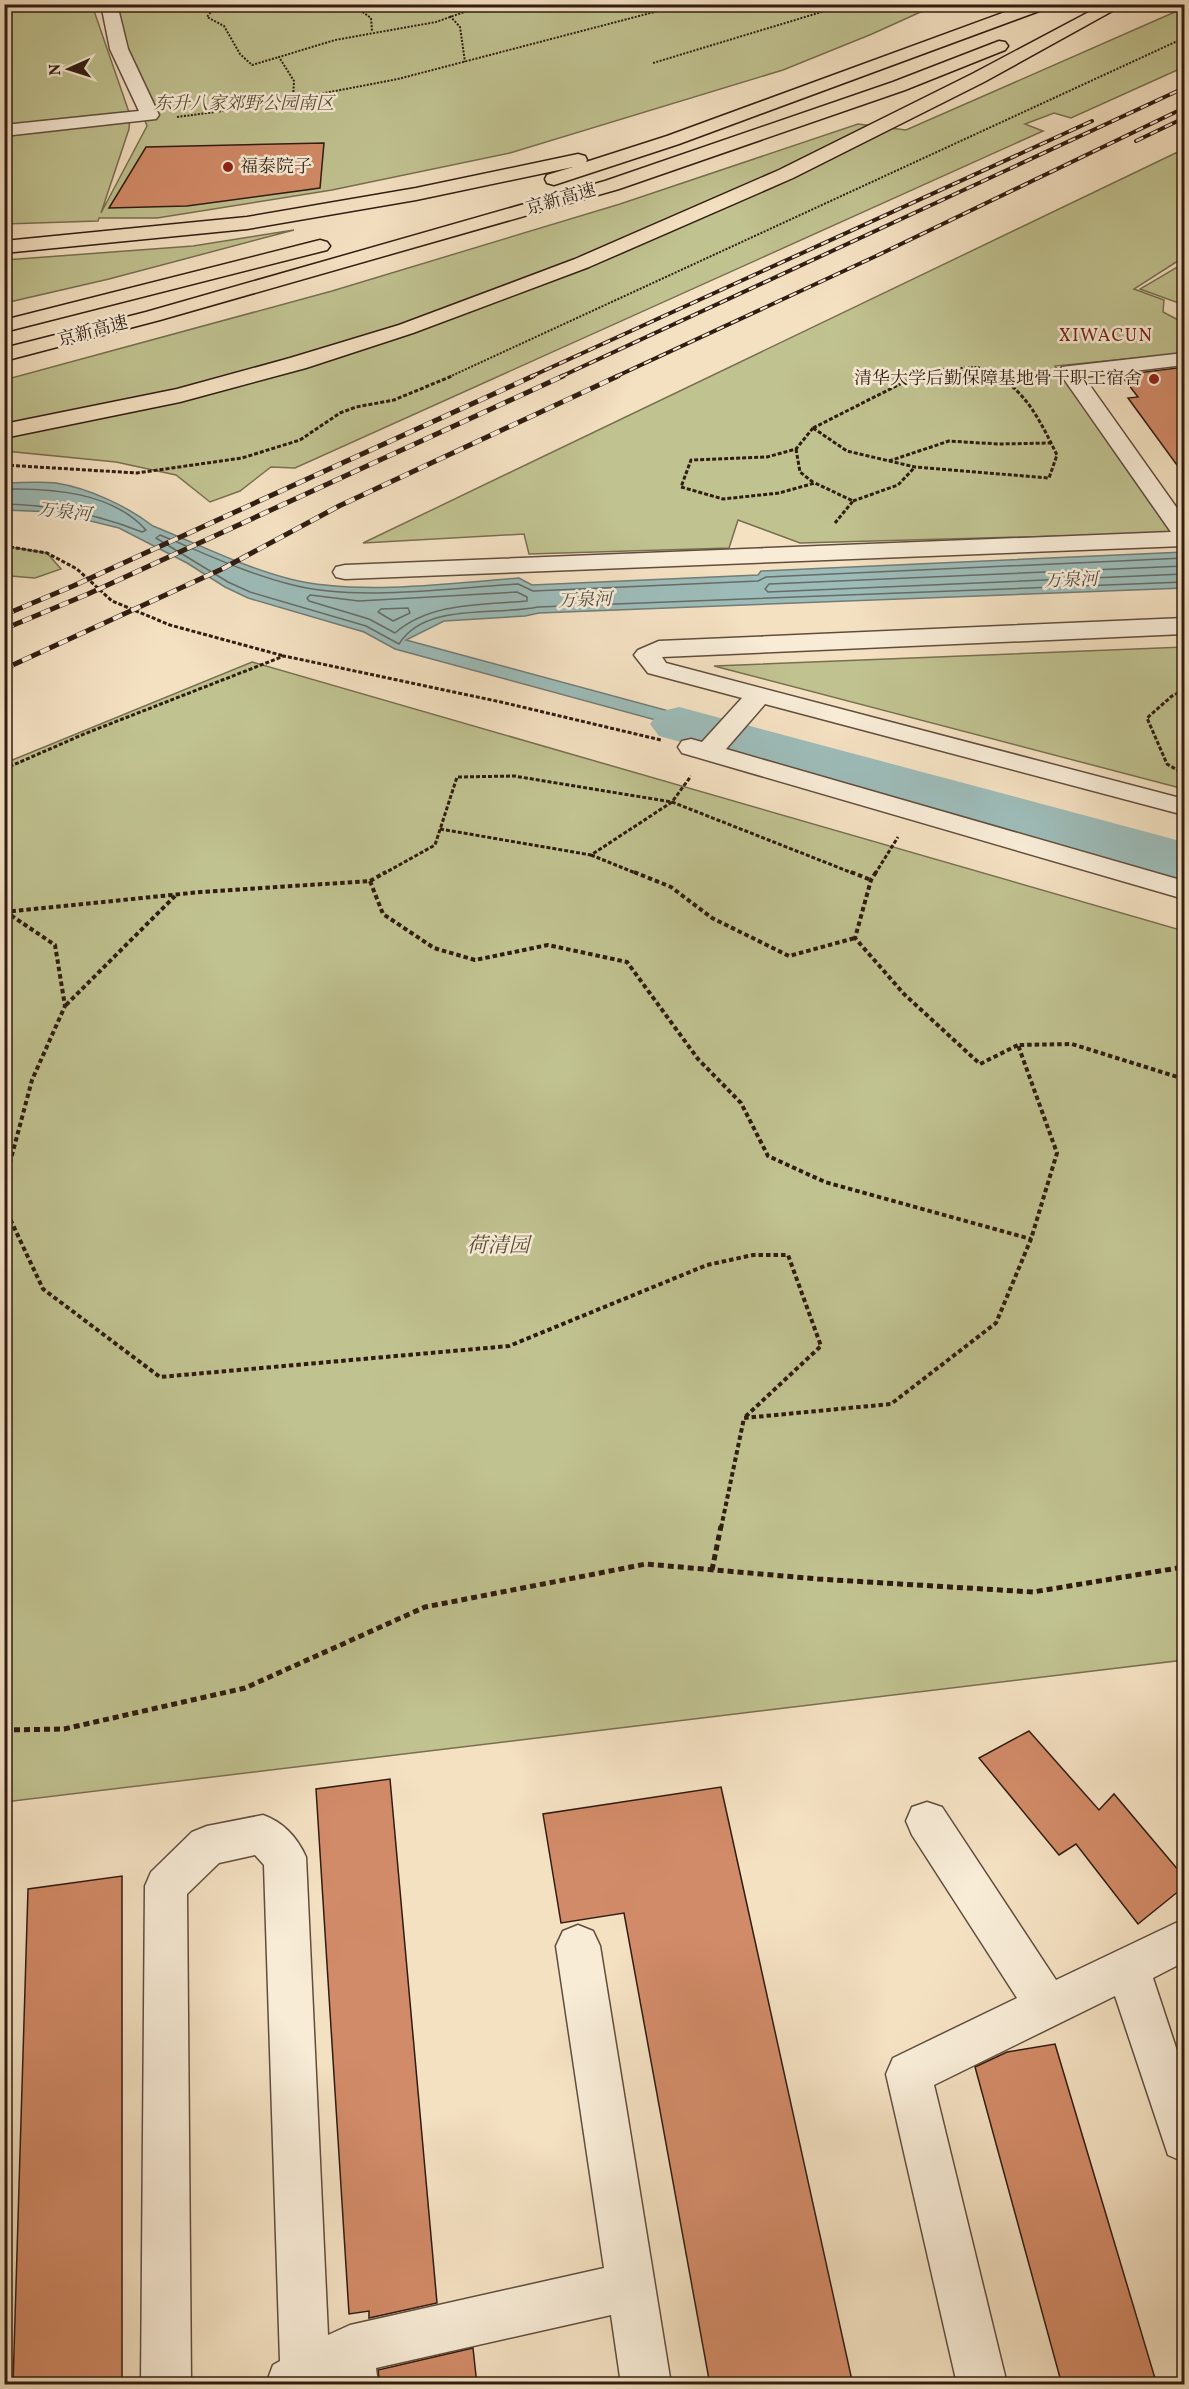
<svg xmlns="http://www.w3.org/2000/svg" width="1189" height="2389" font-family="Vollkorn,'Noto Serif SC',serif">
	<style>
		.green { fill: #c0c290; stroke: #786f51; stroke-width: 1.5 }
		.water { fill: #9dbcb9; stroke: #717c76; stroke-width: 1.5 }
		.lines { fill: none; stroke-linecap: round; stroke-linejoin: round }
		.shore { stroke: #666c66; stroke-width: 1.5 }
		.river { fill: #9dbcb9; fill-rule: evenodd }
		.building { fill: #d28b68; stroke: #301c12; stroke-width: 1.5 }
		.minor-casing { stroke: #614d3e; stroke-width: 3 }
		.highway-casing { stroke: #301c12; stroke-width: 3 }
		.path-far3 { stroke: #301c12; stroke-width: 2; stroke-dasharray: 2 1.5; stroke-linecap: butt }
		.path-far2 { stroke: #301c12; stroke-width: 3; stroke-dasharray: 4 2; stroke-linecap: butt }
		.path-far1 { stroke: #301c12; stroke-width: 4; stroke-dasharray: 4.5 3; stroke-linecap: butt }
		.path { stroke: #301c12; stroke-width: 5; stroke-dasharray: 6 4; stroke-linecap: butt }
		.minor { fill: #f8ecd7; fill-rule: evenodd }
		.highway { fill: #f4e1c2; fill-rule: evenodd }
		.rail-far1-casing { stroke: #301c12; stroke-width: 4 }
		.rail-casing { stroke: #301c12; stroke-width: 5 }
		.rail-far1 { stroke: #f8ecd7; stroke-width: 2; stroke-dasharray: 8; stroke-linecap: butt }
		.rail { stroke: #f8ecd7; stroke-width: 4; stroke-dasharray: 10; stroke-linecap: butt }
		.poi-dot { fill: #8f2418; stroke: #f8ecd7; stroke-width: 2 }
		.labels { text-anchor: middle; dominant-baseline: central; stroke-width: 5; stroke-linejoin: round; paint-order: stroke }
		.far-park-label { font-size: 18px; font-style: italic; fill: #5b4e38; stroke: #f8ecd7 }
		.far-poi-label { font-size: 18px; fill: #301c12; stroke: #f8ecd7; text-anchor: start }
		.far-street-label { font-size: 18px; fill: #301c12; stroke: #f8ecd7 }
		.far-neighbourhood-label { font-size: 18px; letter-spacing: 1.5px; fill: #7a1f14; stroke: #f8ecd7 }
		.far-water-label { font-size: 18px; font-style: italic; fill: #514c44; stroke: #f8ecd7 }
		.park-label { font-size: 21px; font-style: italic; fill: #5b4e38; stroke: #f8ecd7 }
	</style>
	<rect width="100%" height="100%" fill="#f4e1c2"/>
	<filter id="stains"><feTurbulence type="fractalNoise" baseFrequency=".00333" numOctaves="4"/><feColorMatrix values="0 0 0 0 .2 0 0 0 0 .09 0 0 0 0 .02 0 0 0 .5 -.17"/></filter>
	<radialGradient id="worn" r=".72"><stop offset=".6" stop-color="#630" stop-opacity="0"/><stop offset="1" stop-color="#630" stop-opacity=".3"/></radialGradient>
	<g class="green">
		<path d="M 4,5 L 92,5 L 130,115 L 129,129 L 101,213 L 147,126 L 99,5 L 936,5 L 872,34 L 783,70 L 510,153 L 332,190 L 157,218 L 99,218 L 98,221 L 5,224 Z"/>
		<path d="M 1184,8 L 1184,67 L 1071,118 L 1054,113 L 1025,124 L 1043,131 L 295,468 L 271,467 L 240,491 L 210,502 L 176,475 L 116,462 L 5,451 L 4,380 L 332,291 L 620,204 L 858,124 L 906,130 Z"/>
		<path d="M 1184,149 L 1184,257 L 1134,289 L 1164,300 L 1163,312 L 1184,323 L 1184,353 L 1055,366 L 1171,533 L 800,543 L 738,520 L 729,548 L 529,554 L 524,534 L 363,543 Z"/>
		<path d="M 294,230 L 109,279 L 5,303 L 5,260 L 193,246 Z"/>
		<path d="M 1184,263 L 1184,305 L 1140,289 Z"/>
		<path d="M 5,546 L 47,553 L 61,569 L 35,578 L 10,576 L 5,579 Z"/>
		<path d="M 1184,647 L 1184,789 L 714,666 Z"/>
		<path d="M 252,662 L 1184,931 L 1184,1660 L 5,1802 L 5,763 Z"/>
	</g>
	<path class="water" d="M 4,483 C 21,483 39,481 56,483 C 88,488 127,506 153,526 C 198,544 243,567 290,579 C 357,596 450,583 519,578 L 532,585 L 758,575 L 761,571 L 1184,552 L 1184,588 L 539,613 L 525,616 L 444,621 L 406,640 L 780,741 L 773,752 L 395,649 L 364,632 L 248,598 L 225,587 L 187,563 L 119,528 L 54,512 L 5,510 Z"/>
	<g class="lines">
		<g class="shore">
			<path d="M 4,489 C 51,488 112,492 146,530 L 142,532 C 97,514 52,505 4,504"/>
			<path d="M 1184,558 L 766,577 L 758,581 L 533,591 L 518,584 C 449,588 355,602 289,584 C 245,573 202,552 160,535 L 156,538 L 228,582 L 250,592 L 366,626 L 399,644 C 425,602 495,616 538,607 L 1184,582"/>
			<path d="M 1184,566 L 769,584 L 765,589 L 768,592 L 1184,574"/>
			<path d="M 517,592 L 527,597 L 527,601 C 482,605 431,602 395,633 L 369,619 L 309,601 L 307,598 L 310,595 L 359,601 Z"/>
			<path d="M 408,608 L 410,613 L 393,621 L 378,612 L 381,609 Z"/>
		</g>
		<path class="river" d="M 679,707 L 1184,842 L 1184,881 L 659,736 L 650,724 L 659,712 Z"/>
	</g>
	<g class="building">
		<path d="M 324,143 L 320,188 L 187,206 L 109,208 L 146,147 Z"/>
		<path d="M 1185,367 L 1185,476 L 1128,398 L 1138,397 L 1121,375 Z"/>
		<path d="M 1029,1731 L 1099,1810 L 1114,1794 L 1185,1878 L 1185,1886 L 1138,1924 L 1076,1844 L 1059,1855 L 979,1758 Z"/>
		<path d="M 390,1779 L 437,2303 L 369,2318 L 369,2311 L 349,2314 L 316,1789 Z"/>
		<path d="M 721,1787 L 853,2385 L 710,2385 L 624,1913 L 561,1923 L 543,1814 Z"/>
		<path d="M 122,1876 L 122,2385 L 13,2385 L 28,1889 Z"/>
		<path d="M 1055,2044 L 1157,2385 L 1062,2385 L 975,2067 L 1007,2052 Z"/>
		<path d="M 473,2348 L 477,2385 L 380,2385 L 378,2370 Z"/>
	</g>
	<g class="lines">
		<defs>
			<g id="minor">
				<path d="M 101,4 L 117,4 L 128,49 L 159,115 L 156,119 L 4,136 L 4,125 L 139,111 L 110,49 Z"/>
				<path d="M 1184,353 L 1184,365 L 1084,377 L 1184,518 L 1184,546 L 345,579 L 336,577 L 333,572 L 336,567 L 345,565 L 1171,532 L 1059,372 L 1062,367 L 1070,366 Z"/>
				<path d="M 1184,618 L 1184,634 L 662,657 L 666,663 L 1184,799 L 1184,815 L 765,704 L 726,749 L 1184,881 L 1184,899 L 682,753 L 678,747 L 682,741 L 691,739 L 702,742 L 742,698 L 648,673 L 634,655 L 638,650 L 659,641 Z"/>
				<path d="M 927,1802 L 942,1807 L 1056,1980 L 1184,1919 L 1184,1962 L 1153,1978 L 1184,2072 L 1184,2162 L 1168,2155 L 1115,1996 L 934,2085 L 1007,2384 L 957,2384 L 886,2074 L 893,2058 L 1017,1998 L 912,1835 L 906,1821 L 912,1807 Z"/>
				<path d="M 263,1815 C 283,1822 297,1837 306,1857 L 328,2335 L 350,2325 L 604,2268 L 556,1946 L 563,1931 L 578,1925 L 593,1931 L 600,1946 L 671,2384 L 621,2384 L 611,2315 L 376,2368 L 378,2384 L 266,2384 L 273,2365 L 280,2361 L 264,1865 L 255,1855 L 219,1863 L 187,1894 L 191,2384 L 141,2384 L 145,1886 L 151,1872 L 192,1832 L 207,1826 Z"/>
			</g>
			<g id="highway">
				<path d="M 1027,4 L 1052,4 L 1050,7 L 679,144 L 554,185 L 547,183 L 545,179 L 547,175 L 573,167 L 416,200 L 247,229 L 4,253 L 4,241 L 247,217 L 416,188 L 578,154 L 585,156 L 587,160 L 586,162 L 667,136 Z"/>
				<path d="M 1104,4 L 1125,4 L 984,82 L 793,178 L 589,267 L 413,333 L 306,368 L 180,402 L 4,438 L 4,424 L 177,389 L 290,358 L 399,325 L 575,259 L 779,170 L 972,74 Z"/>
				<path d="M 999,41 L 1005,42 L 1008,46 L 1005,50 L 905,90 L 619,189 L 160,320 L 4,361 L 4,348 L 146,312 L 605,181 L 893,82 Z"/>
				<path d="M 320,240 L 327,242 L 330,246 L 327,250 L 4,332 L 4,320 Z"/>
			</g>
		</defs>
		<use href="#minor" class="minor-casing"/>
		<use href="#highway" class="highway-casing"/>
		<g class="path-far3">
			<path d="M 217,4 L 207,17 L 224,26 L 240,54 L 252,65 L 279,57"/>
			<path d="M 351,4 L 371,18 L 372,31"/>
			<path d="M 450,16 L 460,27 L 465,62"/>
			<path d="M 653,63 L 848,4"/>
			<path d="M 293,99 L 294,81 L 279,57 L 335,40 L 436,22 L 487,4"/>
			<path d="M 177,117 L 246,108 L 398,79 L 685,4"/>
			<path d="M 449,377 L 1184,38"/>
			<path d="M 913,377 L 930,370 L 978,367 L 999,377"/>
		</g>
		<g class="path-far2">
			<path d="M 813,428 L 847,451 L 915,467 L 1049,478 L 1057,455 C 1042,425 1027,391 996,376"/>
			<path d="M 813,428 L 796,449 L 767,457 L 691,460 L 681,487 L 723,499 L 779,493 L 815,483 L 853,501 L 835,523"/>
			<path d="M 813,428 L 916,376"/>
			<path d="M 796,449 L 800,472 L 814,483"/>
			<path d="M 889,461 L 949,441 L 998,444 L 1051,443"/>
			<path d="M 4,465 L 137,473 L 242,458 L 300,440 L 340,413 L 356,407 L 394,400 L 452,376"/>
			<path d="M 853,501 L 898,485 L 915,467"/>
			<path d="M 4,546 L 47,553 L 77,569 L 112,601 L 170,625 L 284,656"/>
			<path d="M 1184,690 L 1172,696 L 1147,718 L 1167,764 L 1184,774"/>
			<path d="M 4,769 L 84,734 L 284,656 L 501,702 L 661,740"/>
			<path d="M 440,829 L 591,855 L 672,802 L 691,776"/>
			<path d="M 591,855 L 638,874"/>
			<path d="M 383,874 L 435,845 L 457,777 L 514,776 L 672,802 L 855,874"/>
			<path d="M 875,874 L 898,837"/>
		</g>
		<g class="path-far1">
			<path d="M 634,872 L 671,887 L 712,918 L 789,956 L 855,938"/>
			<path d="M 851,872 L 871,880"/>
			<path d="M 876,872 L 871,880 L 855,938 L 904,994 L 980,1064 L 1018,1045"/>
			<path d="M 370,881 L 383,914 L 434,948 L 475,960 L 548,945 L 627,962 L 698,1059 L 741,1103 L 768,1156 L 825,1182 L 1031,1239"/>
			<path d="M 4,912 L 201,892 L 370,881 L 386,872"/>
			<path d="M 66,1005 L 175,896"/>
			<path d="M 4,1185 L 32,1080 L 65,1006 L 55,945 L 6,912"/>
			<path d="M 4,1206 L 43,1289 L 160,1377 L 509,1346 L 707,1265 L 753,1255 L 788,1255 L 821,1346 L 744,1418"/>
			<path d="M 721,1528 L 744,1418 L 891,1404 L 996,1323 L 1031,1239 L 1057,1153 L 1018,1045 L 1072,1044 L 1184,1079"/>
		</g>
		<g class="path">
			<path d="M 712,1570 L 721,1526"/>
			<path d="M 4,1730 L 64,1729 L 245,1688 L 425,1607 L 646,1564 L 818,1579 L 1033,1592 L 1184,1567"/>
		</g>
		<use href="#minor" class="minor"/>
		<use href="#highway" class="highway"/>
		<defs>
			<g id="rail-far1">
				<path d="M 1136,141 L 1184,118"/>
				<path d="M 530,377 L 1092,121"/>
				<path d="M 560,377 L 1184,88"/>
				<path d="M 615,377 L 874,257 L 1184,108"/>
			</g>
			<g id="rail">
				<path d="M 4,615 L 73,586 L 533,376"/>
				<path d="M 4,629 L 88,594 L 563,376"/>
				<path d="M 4,669 L 222,569 L 339,506 L 618,376"/>
			</g>
		</defs>
		<use href="#rail-far1" class="rail-far1-casing"/>
		<use href="#rail" class="rail-casing"/>
		<use href="#rail-far1" class="rail-far1"/>
		<use href="#rail" class="rail"/>
	</g>
	<g class="poi-dot">
		<circle cx="228" cy="167" r="6"/>
		<circle cx="1154" cy="379" r="6"/>
	</g>
	<g class="labels">
		<g class="far-park-label">
			<text x="244" y="104">东升八家郊野公园南区</text>
		</g>
		<g class="far-poi-label">
			<text x="240" y="167">福泰院子</text>
			<text x="1142" y="379" text-anchor="end">清华大学后勤保障基地骨干职工宿舍</text>
		</g>
		<g class="far-street-label">
			<text transform="translate(561 200) rotate(-16)">京新高速</text>
			<text transform="translate(93 332) rotate(-15)">京新高速</text>
		</g>
		<g class="far-neighbourhood-label">
			<text x="1106" y="336">XIWACUN</text>
		</g>
		<g class="far-water-label">
			<text transform="translate(64 513) rotate(6)">万泉河</text>
			<text transform="translate(1071 581) rotate(-2)">万泉河</text>
			<text transform="translate(585 601) rotate(-2)">万泉河</text>
		</g>
		<g class="park-label">
			<text x="498" y="1246">荷清园</text>
		</g>
	</g>
	<rect width="1189" height="2389" fill="none" stroke="#f4e1c2" stroke-width="24"/>
	<rect x="6" y="6" width="1177" height="2377" fill="none" stroke="#301c12" stroke-width="3"/>
	<rect x="12" y="12" width="1165" height="2365" fill="none" stroke="#301c12" stroke-width="1.5"/>
	<g transform="translate(69 69) rotate(267)" stroke="#f8ecd7" stroke-width="4.5" paint-order="stroke">
	<path d="M0-4.5L10 22L0 15L-10 22Z" fill="#301c12"/>
	<text y="-9" font-size="16" font-weight="bold" text-anchor="middle" fill="#301c12">N</text>
	</g>
	<rect width="100%" height="100%" filter="url(#stains)"/>
	<rect width="100%" height="100%" fill="url(#worn)"/>
</svg>
